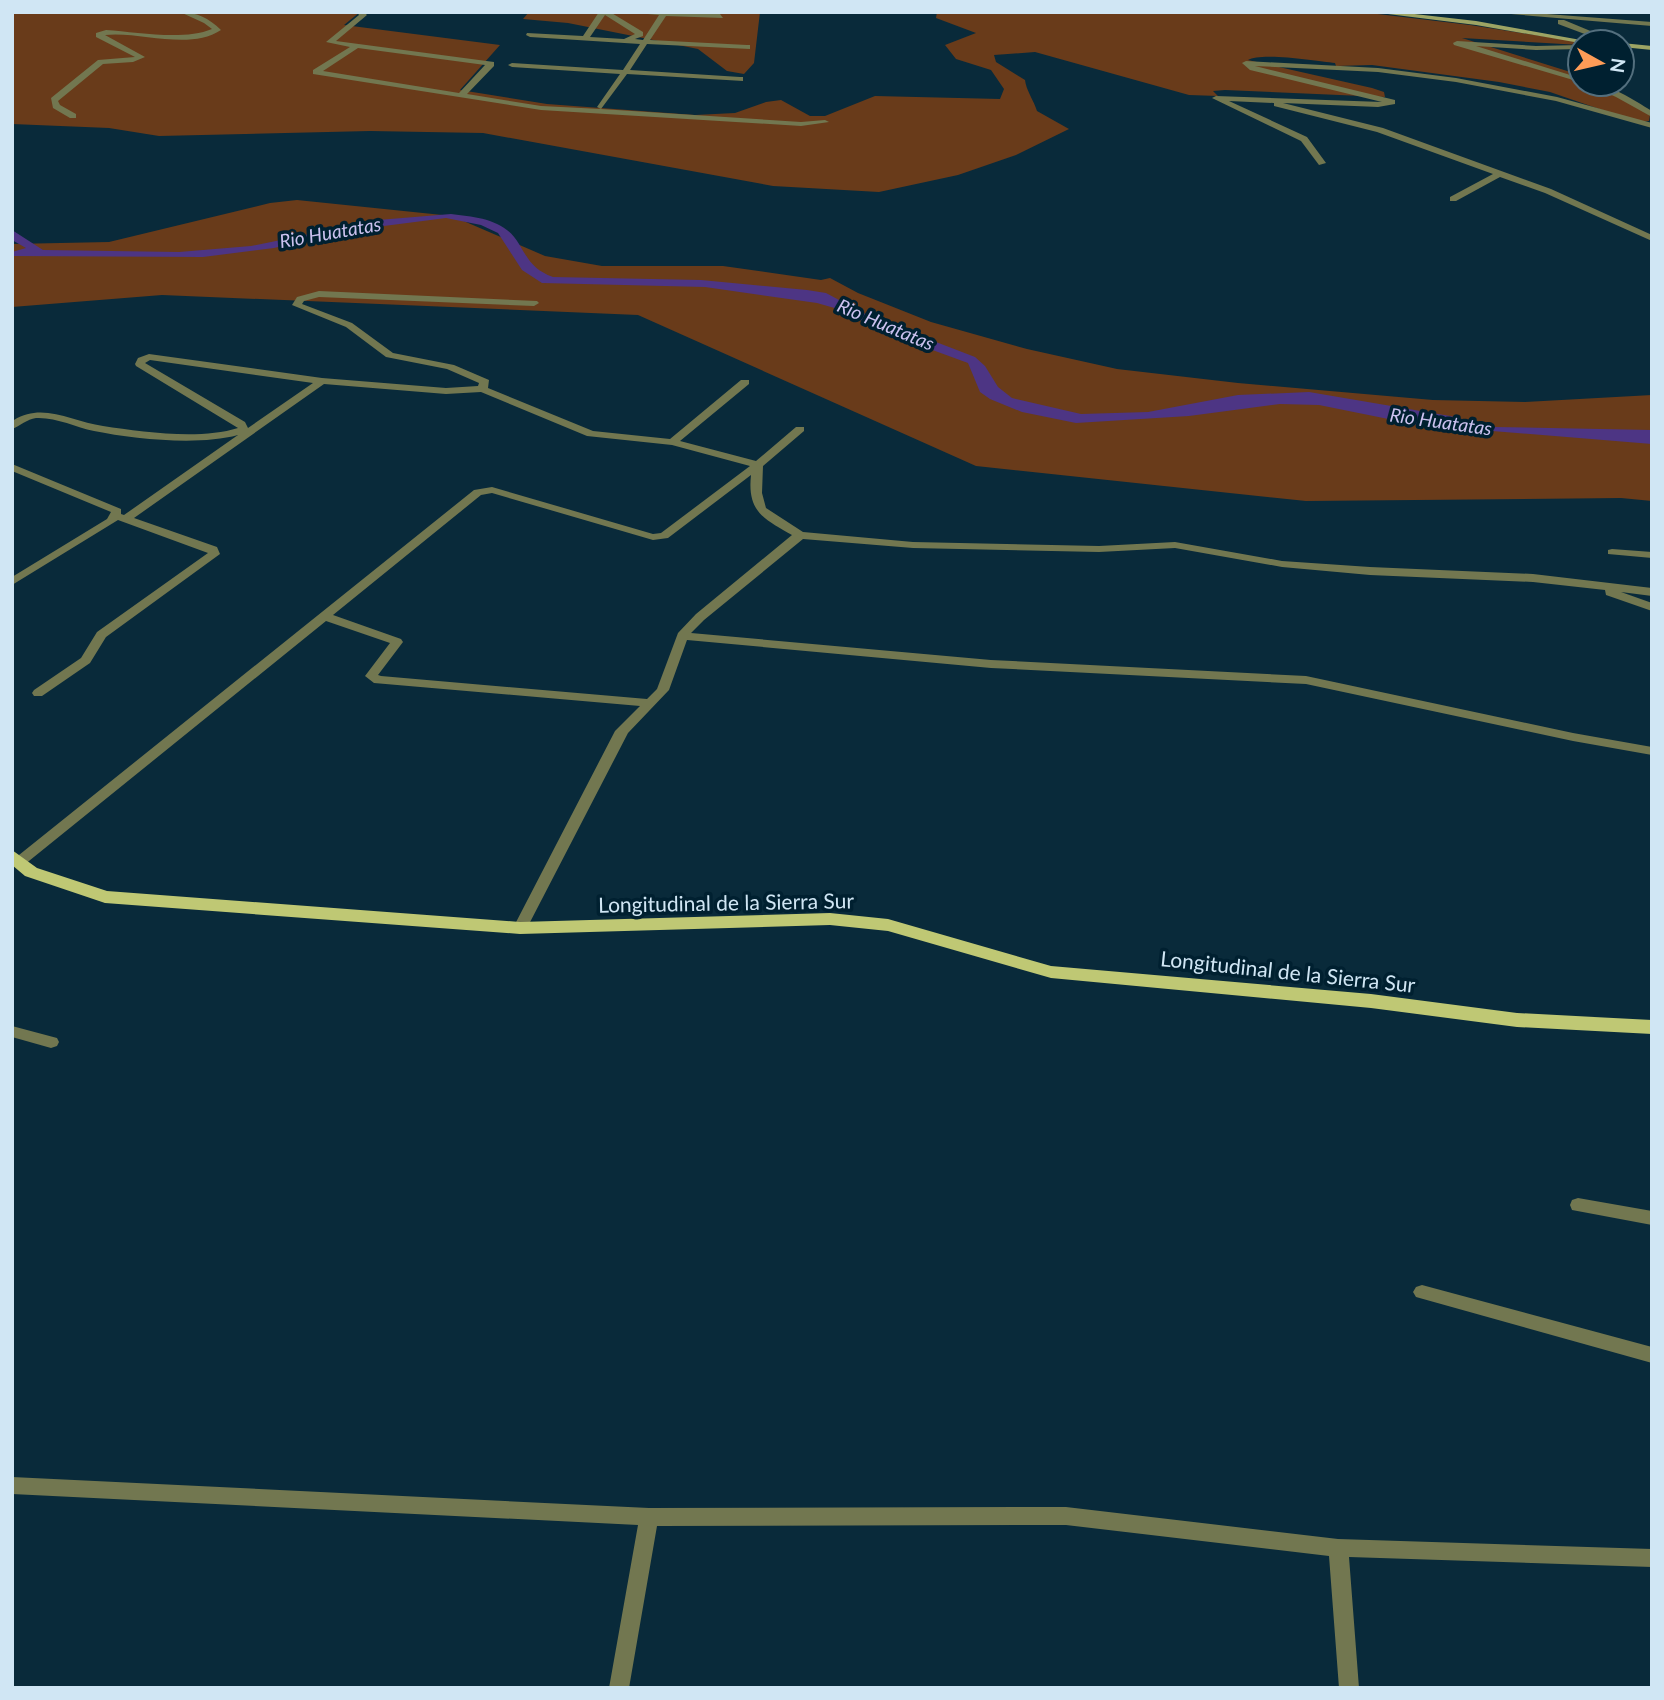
<svg xmlns="http://www.w3.org/2000/svg" width="1664" height="1700" font-family="Lato,sans-serif">
	<style>
		.green { fill: #693b1a }
		.water { fill: #4d3584 }
		.lines { fill: none; stroke-linecap: round; stroke-linejoin: round }
		.street { fill: #727750; fill-rule: evenodd }
		.secondary { fill: #9da464; fill-rule: evenodd }
		.primary { fill: #bfc874; fill-rule: evenodd }
		.labels { text-anchor: middle; dominant-baseline: central; stroke-width: 7; stroke-linejoin: round; paint-order: stroke }
		.far-water-label { font-size: 19px; font-style: italic; fill: #cbc2ef; stroke: #002030 }
		.street-label { font-size: 21px; fill: #d0e6f4; stroke: #002030 }
	</style>
	<rect width="100%" height="100%" fill="#092a3a"/>
	<g class="green">
		<path d="M 12,12 L 360,12 L 344,25 L 500,45 L 460,90 L 547,104 L 695,115 L 735,113 L 766,102 L 781,100 L 810,116 L 825,116 L 875,96 L 1000,99 L 1004,89 L 991,70 L 956,59 L 945,45 L 976,33 L 936,18 L 937,12 L 1361,12 L 1470,25 L 1580,42 L 1580,45 L 1462,38 L 1580,75 L 1580,84 C 1607,84 1631,96 1650,115 L 1649,121 L 1637,122 L 1550,92 L 1499,82 L 1372,65 L 1336,66 L 1335,63 C 1317,61 1261,52 1248,60 L 1372,88 L 1384,92 L 1385,97 L 1225,90 L 1213,91 L 1218,96 L 1189,95 L 1035,52 L 994,55 L 996,62 L 1025,80 C 1026,90 1034,101 1037,111 L 1069,129 L 1016,155 L 958,175 L 879,192 L 773,186 L 483,133 L 370,131 L 159,136 L 109,128 L 12,124 Z"/>
		<path d="M 529,12 L 760,12 L 754,63 L 744,74 L 727,71 L 698,49 L 568,23 L 523,19 Z"/>
		<path d="M 297,200 L 452,216 L 545,256 L 602,266 L 723,266 L 821,280 L 830,278 L 858,293 L 931,322 L 1027,349 L 1117,369 L 1238,383 L 1433,400 L 1525,402 L 1652,395 L 1652,501 L 1621,498 L 1306,501 L 976,466 L 638,315 L 162,295 L 12,307 L 12,244 L 109,242 L 270,203 Z"/>
	</g>
	<path class="water" d="M 451,214 C 476,217 505,219 519,244 C 529,261 534,270 553,277 L 701,280 L 807,290 L 826,293 L 871,317 L 975,357 L 985,366 L 998,387 L 1012,398 L 1081,414 L 1148,412 L 1238,395 L 1309,392 L 1450,416 L 1493,427 L 1652,430 L 1652,444 L 1418,425 L 1319,405 L 1280,404 L 1189,416 L 1076,423 L 1022,412 L 990,399 L 980,392 L 968,363 L 886,333 L 838,309 L 817,303 L 705,287 L 542,283 L 522,270 L 498,233 L 481,225 L 446,218 L 345,231 L 274,248 L 203,257 L 12,256 L 12,252 L 26,248 L 12,240 L 12,230 L 43,250 L 179,252 L 251,246 L 378,220 Z"/>
	<g class="lines">
		<g class="street">
			<path d="M 180,12 C 196,12 209,18 221,30 C 189,51 140,31 105,35 L 145,57 L 133,62 L 103,64 L 58,101 L 60,105 L 76,114 L 76,118 L 70,118 L 53,108 L 51,98 L 98,60 L 135,57 L 96,37 L 96,33 L 106,30 C 137,32 183,41 212,29 L 204,23 Z"/>
			<path d="M 357,12 L 364,12 L 367,15 L 336,41 L 494,62 L 494,66 L 467,94 L 541,106 L 601,109 L 597,107 L 620,74 L 512,67 L 508,65 L 512,63 L 623,70 L 640,44 L 530,37 L 526,35 L 527,33 L 583,36 L 599,12 L 610,12 L 643,32 L 643,36 L 635,39 L 643,40 L 659,15 L 625,12 L 720,14 L 723,18 L 666,16 L 650,40 L 747,45 L 750,45 L 750,49 L 647,44 L 630,70 L 740,77 L 743,77 L 743,81 L 627,74 L 601,109 L 801,122 L 825,120 L 829,122 L 801,126 L 541,110 L 313,74 L 313,70 L 350,47 L 326,42 L 359,15 ZM 605,15 L 635,34 L 624,39 L 590,37 ZM 358,48 L 485,65 L 459,93 L 323,71 Z"/>
			<path d="M 1487,12 L 1522,12 L 1652,22 L 1652,26 Z"/>
			<path d="M 1558,20 L 1564,20 L 1617,42 L 1606,42 L 1558,24 Z"/>
			<path d="M 1457,41 L 1536,46 L 1580,45 L 1580,49 L 1536,50 L 1476,46 L 1580,78 L 1580,82 L 1454,45 L 1453,43 Z"/>
			<path d="M 1246,61 L 1378,68 L 1456,78 L 1557,97 L 1652,123 L 1652,128 L 1556,101 L 1456,82 L 1378,72 L 1255,66 L 1395,100 L 1395,104 L 1378,107 L 1283,103 L 1383,128 L 1551,189 L 1652,235 L 1652,241 L 1545,193 L 1500,177 L 1456,201 L 1450,201 L 1450,197 L 1493,174 L 1377,132 L 1274,106 L 1274,103 L 1229,101 L 1307,137 L 1326,163 L 1319,165 L 1301,141 L 1212,98 L 1216,96 L 1382,102 L 1250,70 L 1242,63 Z"/>
			<path d="M 1587,84 C 1611,84 1632,99 1652,111 L 1652,117 L 1616,97 Z"/>
			<path d="M 319,291 L 537,301 L 539,303 L 534,306 L 319,297 L 304,301 L 302,304 L 352,323 L 393,353 L 454,365 L 489,380 L 488,388 L 593,431 L 670,439 L 741,380 L 749,380 L 749,384 L 680,441 L 756,461 L 796,427 L 804,427 L 804,431 L 763,466 L 762,493 L 766,508 L 803,532 L 913,542 L 1099,546 L 1175,542 L 1282,561 L 1370,567 L 1533,574 L 1652,588 L 1652,596 L 1621,592 L 1652,603 L 1652,611 L 1606,595 L 1605,590 L 1533,582 L 1370,575 L 1282,567 L 1175,548 L 1099,552 L 913,548 L 803,539 L 704,620 L 691,633 L 991,660 L 1306,676 L 1573,733 L 1652,747 L 1652,755 L 1573,741 L 1306,684 L 991,668 L 687,640 L 669,690 L 628,733 L 527,928 L 520,933 L 513,928 L 615,731 L 640,706 L 374,683 L 365,676 L 390,643 L 326,621 L 24,865 L 14,865 L 12,862 L 14,859 L 474,490 L 492,487 L 653,534 L 661,533 L 750,466 L 672,445 L 587,436 L 481,392 L 446,394 L 324,384 L 134,518 L 217,547 L 220,554 L 106,637 L 90,663 L 42,696 L 34,696 L 32,693 L 34,690 L 81,658 L 97,632 L 208,553 L 118,520 L 12,585 L 12,577 L 107,519 L 111,512 L 12,471 L 12,464 L 121,509 L 121,514 L 124,515 L 238,435 C 198,446 134,439 94,431 C 75,427 56,417 36,418 C 27,419 20,426 12,429 L 14,420 C 43,402 73,422 103,426 C 142,432 200,440 238,428 L 136,366 L 135,364 L 138,358 L 149,354 L 322,378 L 446,388 L 478,386 L 479,383 L 447,369 L 386,357 L 346,327 L 292,305 L 297,297 ZM 150,360 L 313,383 L 248,428 L 245,422 L 145,363 ZM 751,475 C 747,512 764,519 792,535 L 696,614 L 678,633 L 657,689 L 647,699 L 381,676 L 378,675 L 403,642 L 401,639 L 333,615 L 481,495 L 492,493 L 653,540 L 668,538 Z"/>
			<path d="M 1612,549 L 1652,552 L 1652,558 L 1608,554 L 1608,550 Z"/>
			<path d="M 12,1026 L 57,1038 L 59,1042 L 57,1046 L 51,1048 L 12,1037 Z"/>
			<path d="M 1578,1198 L 1652,1211 L 1652,1225 L 1572,1210 L 1570,1205 L 1572,1200 Z"/>
			<path d="M 1422,1285 L 1652,1347 L 1652,1363 L 1416,1297 L 1413,1292 L 1416,1287 Z"/>
			<path d="M 12,1477 L 649,1508 L 1066,1507 L 1338,1539 L 1652,1549 L 1652,1567 L 1349,1557 L 1359,1688 L 1339,1688 L 1329,1556 L 1066,1525 L 657,1526 L 629,1688 L 609,1688 L 638,1525 L 12,1494 Z"/>
		</g>
		<g class="secondary">
			<path d="M 1372,12 L 1397,12 L 1476,21 L 1592,42 L 1580,43 L 1476,25 Z"/>
			<path d="M 1622,43 L 1652,46 L 1652,50 L 1622,47 Z"/>
		</g>
		<path class="primary" d="M 12,850 L 37,868 L 107,891 L 520,922 L 830,913 L 888,919 L 1051,966 L 1371,994 L 1517,1013 L 1652,1020 L 1652,1034 L 1517,1027 L 1371,1008 L 1051,978 L 888,931 L 830,925 L 520,934 L 105,903 L 25,876 L 12,865 Z"/>
	</g>
	<g class="labels">
		<g class="far-water-label">
			<text transform="translate(330 232) rotate(-10)">Rio Huatatas</text>
			<text transform="translate(886 324) rotate(23)">Rio Huatatas</text>
			<text transform="translate(1441 421) rotate(8)">Rio Huatatas</text>
		</g>
		<g class="street-label">
			<text transform="translate(726 902) rotate(-1)">Longitudinal de la Sierra Sur</text>
			<text transform="translate(1288 971) rotate(6)">Longitudinal de la Sierra Sur</text>
		</g>
	</g>
	<rect width="1664" height="1700" fill="none" stroke="#d0e6f4" stroke-width="28"/>
	<g transform="translate(1601 63) rotate(98)"><circle r="33" fill="#002030" stroke="#536f7e" stroke-width="2"/>
	<path d="M0-5L12 26L0 18L-12 26Z" fill="#fe9c57"/>
	<text y="-10" font-size="19" font-weight="bold" text-anchor="middle" fill="#d0e6f4">N</text>
	</g>
</svg>
